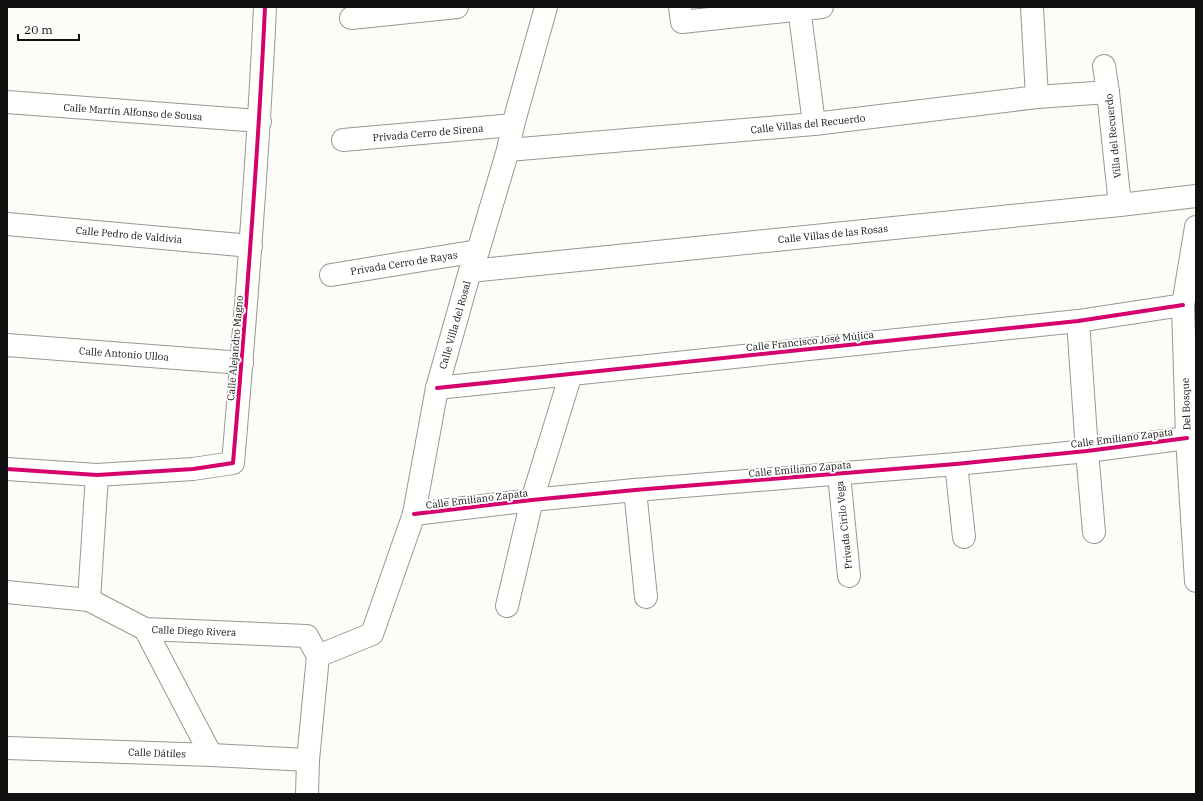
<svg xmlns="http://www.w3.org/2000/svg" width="1203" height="801" font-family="'IBM Plex Serif',serif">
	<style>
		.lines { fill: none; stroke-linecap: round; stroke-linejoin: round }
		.minor-casing { stroke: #979795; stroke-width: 24 }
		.minor { stroke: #fffffe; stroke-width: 22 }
		.cycleway-casing { stroke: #fff; stroke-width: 6 }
		.cycleway { stroke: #d6006c; stroke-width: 4 }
		.labels { text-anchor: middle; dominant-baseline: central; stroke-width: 4; stroke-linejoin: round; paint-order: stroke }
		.street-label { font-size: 10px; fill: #111; stroke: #fff }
	</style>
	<rect width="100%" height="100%" fill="#fdfcf7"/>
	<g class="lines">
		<defs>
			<g id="minor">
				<path d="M 680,7 L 682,22 L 822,7"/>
				<path d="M 799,7 L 814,124"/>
				<path d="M 1032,7 L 1037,97"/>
				<path d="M 351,18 L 457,7"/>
				<path d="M 1104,66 L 1108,92 L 1120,205"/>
				<path d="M 7,102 L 260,121"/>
				<path d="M 343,140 L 513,125"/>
				<path d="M 508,150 L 814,124 L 1037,97 L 1108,92"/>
				<path d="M 7,224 L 251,246"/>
				<path d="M 1196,227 L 1183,305 L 1187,438 L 1196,581"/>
				<path d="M 470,271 L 1120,205 L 1196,196"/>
				<path d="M 331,275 L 478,251"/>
				<path d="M 1078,321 L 1087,451 L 1094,532"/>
				<path d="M 7,345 L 242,363"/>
				<path d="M 437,388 L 1078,321 L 1183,305"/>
				<path d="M 956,464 L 964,537"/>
				<path d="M 7,469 L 97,475 L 193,469 L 233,463 C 246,311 258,159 265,7"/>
				<path d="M 839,474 L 849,576"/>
				<path d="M 635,490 L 646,597"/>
				<path d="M 414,514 L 532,500 L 635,490 L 956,464 L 1087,451 L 1187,438"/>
				<path d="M 7,592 L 89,600 L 145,629 L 307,636 L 318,656 L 308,760 L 307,794"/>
				<path d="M 89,600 L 97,475"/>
				<path d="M 507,606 L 532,500 L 571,374"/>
				<path d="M 145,629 L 211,755"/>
				<path d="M 318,656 L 372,634 L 414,514 L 437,388 L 470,271 L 478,251 L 508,150 L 513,125 L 546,7"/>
				<path d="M 7,748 L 211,755 L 308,760"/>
			</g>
		</defs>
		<use href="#minor" class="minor-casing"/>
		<use href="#minor" class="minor"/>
		<defs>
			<g id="cycleway">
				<path d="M 437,388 L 1078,321 L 1183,305"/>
				<path d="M 7,469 L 97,475 L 193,469 L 233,463 C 246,311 258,159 265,7"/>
				<path d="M 414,514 L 532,500 L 635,490 L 956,464 L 1087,451 L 1187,438"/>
			</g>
		</defs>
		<use href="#cycleway" class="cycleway-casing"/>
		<use href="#cycleway" class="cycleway"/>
	</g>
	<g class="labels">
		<g class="street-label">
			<text transform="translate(133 112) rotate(4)">Calle Martín Alfonso de Sousa</text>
			<text transform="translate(808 124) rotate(-6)">Calle Villas del Recuerdo</text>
			<text transform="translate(428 133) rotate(-5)">Privada Cerro de Sirena</text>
			<text transform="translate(1113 136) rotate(-96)">Villa del Recuerdo</text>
			<text transform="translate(833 234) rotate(-6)">Calle Villas de las Rosas</text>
			<text transform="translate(129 235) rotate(5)">Calle Pedro de Valdivia</text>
			<text transform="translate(404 263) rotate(-9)">Privada Cerro de Rayas</text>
			<text transform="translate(455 325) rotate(-74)">Calle Villa del Rosal</text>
			<text transform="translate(810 341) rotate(-6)">Calle Francisco José Mújica</text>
			<text transform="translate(235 348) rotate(-85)">Calle Alejandro Magno</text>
			<text transform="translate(124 354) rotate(4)">Calle Antonio Ulloa</text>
			<text transform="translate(1186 404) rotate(-92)">Del Bosque</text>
			<text transform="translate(1122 438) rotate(-7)">Calle Emiliano Zapata</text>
			<text transform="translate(800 469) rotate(-5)">Calle Emiliano Zapata</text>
			<text transform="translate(477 499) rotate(-7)">Calle Emiliano Zapata</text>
			<text transform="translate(844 525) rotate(-96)">Privada Cirilo Vega</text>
			<text transform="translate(194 631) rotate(2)">Calle Diego Rivera</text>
			<text transform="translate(157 753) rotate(2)">Calle Dátiles</text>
		</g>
	</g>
	<rect width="1203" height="801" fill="none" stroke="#111111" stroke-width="16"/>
	<path d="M18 34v6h61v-6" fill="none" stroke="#111111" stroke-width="2"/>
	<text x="24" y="34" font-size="12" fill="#111111" stroke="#ffffff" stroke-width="3" paint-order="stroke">20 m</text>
</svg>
